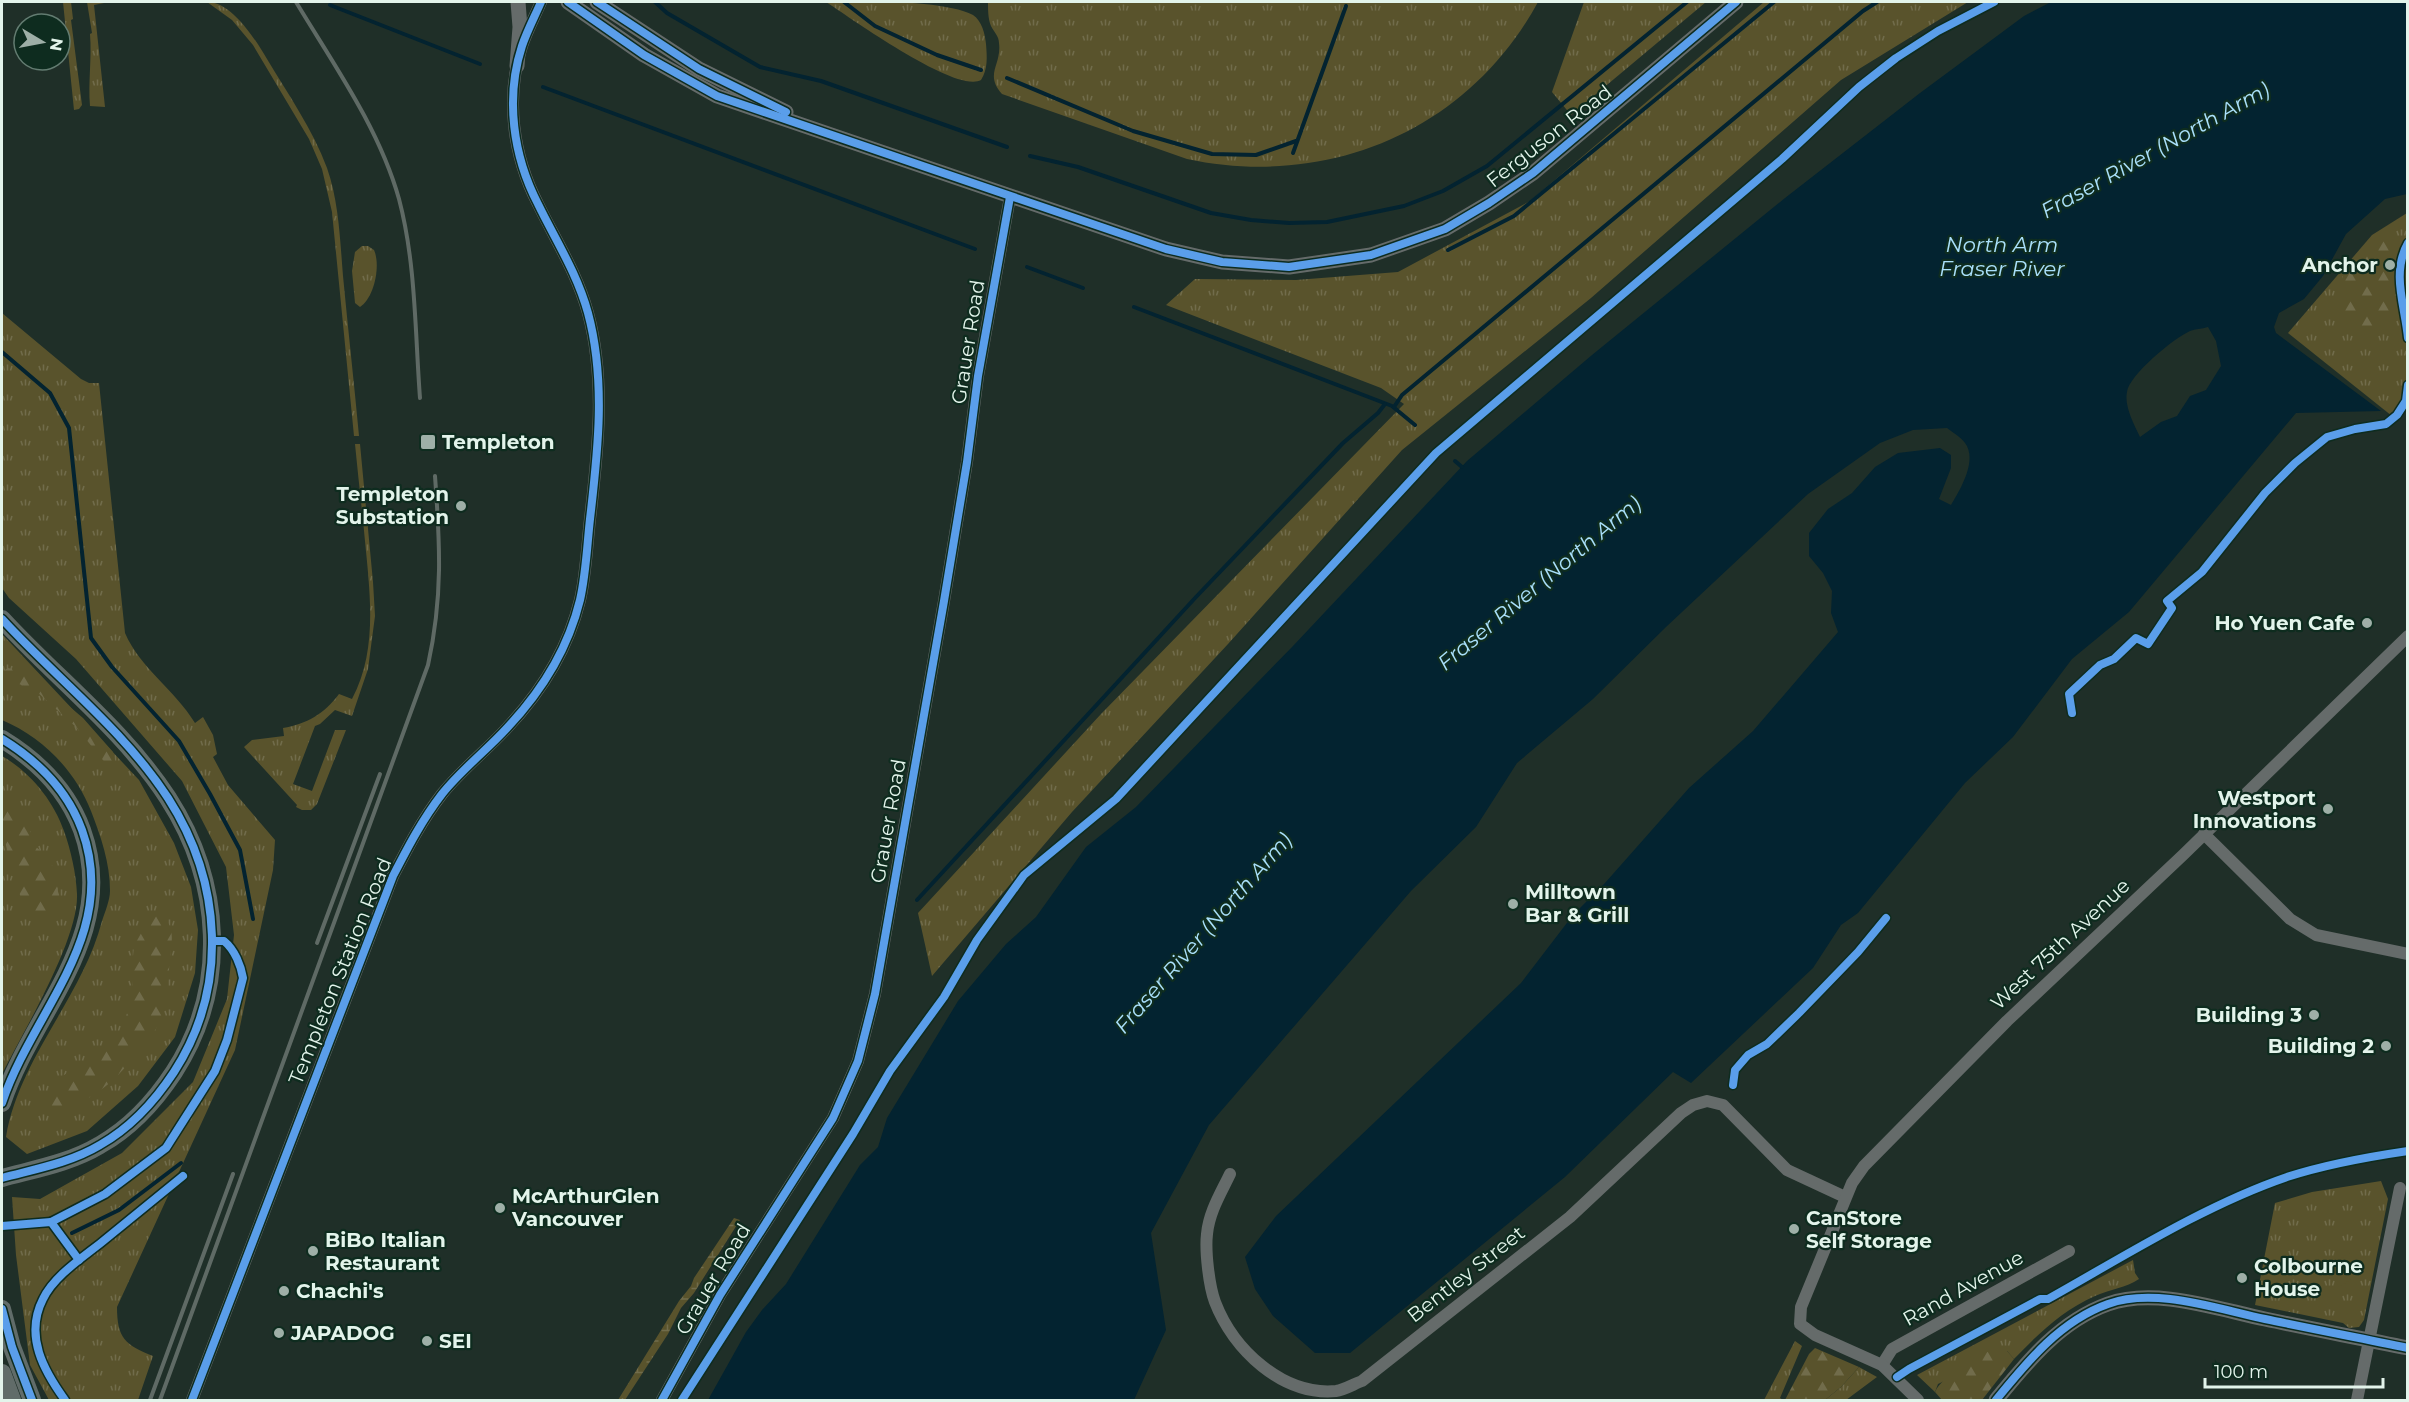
<svg xmlns="http://www.w3.org/2000/svg" width="2409" height="1402" font-family="Montserrat,sans-serif">
	<style>
		.grass { fill: url(#grass-tufts) }
		.forest { fill: url(#forest-firs) }
		.wetland { fill: url(#wetland-marsh) }
		.garden { fill: #59532c }
		.water { fill: #032330; fill-rule: evenodd }
		.lines { fill: none; stroke-linecap: round; stroke-linejoin: round }
		.stream { stroke: #032330; stroke-width: 4 }
		.minor { stroke: #656b6a; stroke-width: 12 }
		.tertiary { stroke: #656b6a; stroke-width: 15 }
		.primary { stroke: #616c69; stroke-width: 18 }
		.rail { stroke: #5f6a65; stroke-width: 4 }
		.cycleway-casing { stroke: #0e2c1f; stroke-width: 11 }
		.cycleway { stroke: #5a9eea; stroke-width: 8 }
		.poi-dot { fill: #9eafa7; stroke: #0e2c1f; stroke-width: 2 }
		.labels { text-anchor: middle; dominant-baseline: central; stroke-width: 4.5; stroke-linejoin: round; paint-order: stroke }
		.street-label { font-size: 20px; fill: #e3f4eb; stroke: #0e2c1f }
		.poi-label { font-size: 20px; font-weight: bold; fill: #e3f4eb; stroke: #0e2c1f; text-anchor: start }
		.water-label { font-size: 21px; font-style: italic; fill: #aae0fb; stroke: #0e2c1f }
	</style>
	<defs>
		<pattern id="grass-tufts" width="24" height="20" patternUnits="userSpaceOnUse" patternTransform="scale(1.5)"><rect width="24" height="20" fill="#59532c"/><path d="M3 7l-1-3M5 7V3M7 7l1-3M15 17l-1-3M17 17v-4M19 17l1-3" fill="none" stroke="#716c4b"/></pattern>
		<pattern id="forest-firs" width="22" height="20" patternUnits="userSpaceOnUse" patternTransform="scale(1.5)"><rect width="22" height="20" fill="#59532c"/><path d="M5 1l3.5 6h-7zM16 11l3.5 6h-7z" fill="#716c4b"/></pattern>
		<pattern id="wetland-marsh" width="20" height="14" patternUnits="userSpaceOnUse" patternTransform="scale(1.5)"><rect width="20" height="14" fill="#59532c"/><path d="M1 5h8M5 5V1M11 12h8M15 12V8" fill="none" stroke="#716c4b"/></pattern>
	</defs>
	<rect width="100%" height="100%" fill="#1f2f28"/>
	<g class="grass">
		<path d="M 63,2 L 71,2 L 73,19 L 71,20 L 82,105 L 79,109 L 74,110 Z"/>
		<path d="M 87,2 L 109,2 L 94,5 L 105,107 L 90,106 C 88,82 92,58 90,34 L 92,33 Z"/>
		<path d="M 207,2 C 231,1 256,40 267,59 C 288,94 313,130 327,168 C 339,202 340,240 343,276 C 348,329 354,382 359,436 L 354,436 L 332,212 L 322,169 L 309,139 L 253,45 L 232,20 Z"/>
		<path d="M 826,2 C 863,1 945,0 973,15 C 982,21 985,34 986,44 C 987,57 988,69 981,80 C 956,94 851,18 826,2 Z"/>
		<path d="M 988,2 L 1538,2 C 1468,131 1328,189 1187,159 L 1002,94 C 984,74 1002,65 999,43 C 999,36 994,32 991,26 C 988,19 988,9 988,2 Z"/>
		<path d="M 1584,2 L 1706,2 L 1571,115 L 1552,92 Z"/>
		<path d="M 1764,2 L 1968,2 L 1841,80 L 1591,298 L 1402,450 L 1228,644 L 1072,812 L 932,976 L 918,913 L 1101,714 L 1404,404 L 1381,388 L 1166,305 L 1195,279 L 1296,280 L 1398,272 L 1530,201 Z"/>
		<path d="M 2407,213 L 2408,408 L 2397,420 L 2288,333 L 2372,235 Z"/>
		<path d="M 362,246 L 368,246 L 374,250 C 381,266 374,298 360,307 L 355,303 L 352,271 L 355,252 Z"/>
		<path d="M 2,313 L 81,379 L 89,383 L 99,383 L 125,633 C 140,668 175,690 195,723 L 203,717 L 213,735 L 217,754 L 213,757 L 228,785 L 275,840 L 273,870 L 235,1050 L 117,1307 C 117,1338 125,1345 153,1356 L 138,1400 L 49,1400 L 30,1365 L 16,1255 L 12,1197 L 40,1199 L 122,1153 L 193,1082 L 227,999 L 234,935 L 226,867 L 182,781 L 76,659 L 9,598 L 2,588 Z"/>
		<path d="M 355,444 L 360,444 L 373,582 L 375,616 L 368,669 L 352,716 L 335,710 L 320,724 L 315,726 L 293,784 L 312,791 L 335,730 L 346,730 L 317,804 L 311,810 L 302,810 L 296,807 L 297,805 L 244,747 L 252,740 L 284,736 L 283,728 C 307,724 324,714 339,694 L 352,699 C 378,651 370,593 365,541 C 362,508 358,476 355,444 Z"/>
		<path d="M 2,634 L 139,780 L 174,843 L 191,887 L 198,930 L 195,973 L 175,1037 L 138,1086 L 87,1131 L 27,1154 L 6,1137 C 19,1058 82,998 102,921 C 105,912 110,900 110,891 C 110,863 101,837 91,811 C 75,770 42,737 2,720 Z"/>
		<path d="M 2,756 C 30,772 53,800 64,831 C 71,851 76,873 77,894 C 79,939 23,1032 2,1074 Z"/>
		<path d="M 2381,1181 L 2388,1199 L 2364,1320 L 2359,1327 L 2349,1328 L 2343,1323 L 2255,1305 L 2275,1203 L 2312,1192 Z"/>
		<path d="M 2133,1260 L 2135,1273 L 2139,1279 C 2126,1288 2110,1289 2095,1296 C 2063,1310 2038,1334 2014,1359 L 2007,1351 L 1938,1384 L 1935,1392 L 1917,1375 Z"/>
		<path d="M 1795,1341 L 1802,1346 L 1780,1398 L 1783,1400 L 1764,1400 Z"/>
		<path d="M 1859,1367 L 1877,1377 L 1846,1400 L 1825,1400 L 1841,1387 Z"/>
	</g>
	<g class="forest">
		<path d="M 2381,239 L 2397,248 L 2387,263 L 2398,300 L 2397,311 L 2368,330 L 2340,317 L 2343,273 L 2360,253 Z"/>
		<path d="M 8,668 L 31,674 L 83,718 L 113,752 L 117,769 L 107,765 L 76,727 L 36,691 L 2,677 L 2,672 Z"/>
		<path d="M 2,794 L 28,824 L 35,846 L 42,852 L 57,872 L 59,914 L 48,919 L 27,920 L 2,831 Z"/>
		<path d="M 158,914 C 176,923 172,940 170,958 C 168,977 168,998 162,1017 C 157,1030 148,1040 139,1051 C 110,1087 95,1097 53,1116 L 45,1107 L 61,1077 L 104,1049 L 119,1032 L 135,995 L 131,976 L 134,946 L 144,928 Z"/>
		<path d="M 1815,1348 L 1859,1367 L 1841,1387 L 1825,1400 L 1785,1400 L 1809,1354 Z"/>
		<path d="M 1994,1350 L 2007,1351 L 2014,1359 L 1982,1400 L 1942,1400 L 1935,1392 C 1941,1377 1977,1354 1994,1350 Z"/>
	</g>
	<path class="wetland" d="M 734,1218 L 740,1220 L 694,1293 L 681,1308 L 668,1334 L 625,1400 L 618,1400 L 679,1301 L 691,1286 L 694,1278 Z"/>
	<path class="garden" d="M 2349,1253 L 2362,1272 L 2339,1287 L 2327,1268 Z"/>
	<path class="water" d="M 2051,2 L 2407,2 L 2407,194 L 2385,199 L 2346,234 L 2323,276 L 2304,299 L 2279,313 L 2274,327 L 2276,333 L 2381,411 L 2296,413 L 2129,612 L 2072,659 L 2013,737 L 1965,783 L 1858,913 L 1841,925 L 1813,968 L 1691,1083 L 1673,1072 L 1565,1177 L 1350,1353 L 1315,1353 L 1273,1316 L 1255,1289 L 1245,1257 L 1276,1216 L 1521,983 L 1573,915 L 1605,883 L 1689,788 L 1753,731 L 1838,632 L 1831,613 L 1832,591 L 1823,573 L 1809,556 L 1809,533 L 1828,509 L 1852,493 L 1875,467 L 1898,453 L 1940,448 L 1951,455 L 1951,468 L 1939,499 L 1951,505 C 1960,490 1978,460 1965,443 C 1961,437 1952,432 1947,428 L 1913,430 L 1880,443 L 1808,494 L 1666,627 L 1593,699 L 1517,763 L 1476,827 L 1411,891 L 1209,1125 L 1151,1233 L 1166,1330 L 1134,1400 L 708,1400 L 746,1332 L 762,1310 L 786,1284 L 860,1165 L 878,1147 L 887,1118 L 958,1001 L 1006,944 L 1036,917 L 1086,847 L 1136,807 L 1293,646 L 1467,461 L 1592,355 L 1785,198 L 1920,93 L 2024,16 ZM 2208,327 L 2216,341 L 2221,366 L 2206,390 L 2190,396 L 2177,416 L 2161,422 L 2140,437 C 2134,424 2124,406 2127,392 C 2129,375 2174,338 2190,331 C 2195,329 2202,329 2208,327 Z"/>
	<g class="lines">
		<g class="stream">
			<path d="M 655,2 L 667,13 L 760,67 L 821,81 L 1007,147"/>
			<path d="M 844,2 L 875,26 L 937,55 L 981,70"/>
			<path d="M 330,5 L 480,64"/>
			<path d="M 1007,78 L 1133,131 L 1212,154 L 1256,155 L 1296,141"/>
			<path d="M 543,87 L 975,249"/>
			<path d="M 1293,153 L 1346,6"/>
			<path d="M 1030,156 L 1078,167 L 1211,213 L 1251,220 L 1289,223 L 1327,222 L 1404,206 L 1443,191 L 1487,166 L 1687,2"/>
			<path d="M 1448,250 L 1514,216 L 1774,2"/>
			<path d="M 1027,267 L 1083,288"/>
			<path d="M 1134,307 L 1392,406 L 1415,425"/>
			<path d="M 2,352 L 50,393 L 69,428 L 91,638 L 112,667 L 179,741 L 210,794 L 240,850 L 253,919"/>
			<path d="M 1394,407 L 1402,395 L 1863,11 L 1877,2"/>
			<path d="M 1455,461 L 1462,467"/>
			<path d="M 917,900 L 1196,597 L 1343,443 L 1378,413 L 1385,404"/>
			<path d="M 72,1233 L 119,1210 L 181,1163"/>
		</g>
		<g class="minor">
			<path d="M 2204,834 L 2290,919 L 2316,935 L 2408,954"/>
			<path d="M 1230,1174 C 1221,1193 1209,1212 1207,1234 C 1205,1251 1209,1286 1215,1302 C 1233,1349 1282,1396 1336,1391 C 1344,1390 1354,1384 1362,1381 L 1570,1217 L 1681,1113 L 1693,1105 L 1707,1101 L 1723,1105 L 1787,1170 L 1845,1197"/>
			<path d="M 1882,1365 L 1892,1349 L 2069,1251"/>
			<path d="M 192,1400 L 393,876 C 408,847 422,820 442,794 C 461,770 486,751 507,728 C 541,692 568,649 580,600 C 586,574 587,546 590,519 C 598,451 606,380 588,313 C 577,273 556,241 538,204 C 513,156 505,98 522,46 C 527,31 535,16 541,2"/>
			<path d="M 662,1400 L 720,1295 L 833,1118 L 858,1061 L 875,994 L 944,601 L 967,462 L 978,376 L 1010,197"/>
			<path d="M 1918,1400 L 1882,1365 L 1815,1335 L 1800,1324 L 1801,1307 L 1852,1183 L 1864,1166 L 2007,1021 L 2183,855 L 2408,636"/>
			<path d="M 2357,1400 L 2400,1188"/>
		</g>
		<g class="tertiary">
			<path d="M 568,2 L 644,55 L 717,96 L 1166,249 L 1222,262 L 1289,267 L 1371,255 L 1445,229 L 1489,203 L 1533,173 L 1736,2"/>
			<path d="M 597,2 L 699,69 L 786,112"/>
			<path d="M 517,66 L 520,27 L 518,2"/>
			<path d="M 1996,1400 C 2027,1362 2060,1321 2108,1304 C 2155,1287 2217,1309 2265,1319 C 2312,1329 2360,1338 2408,1348"/>
		</g>
		<g class="primary">
			<path d="M 2,619 C 57,679 123,729 168,798 C 222,882 229,987 174,1072 C 155,1101 130,1128 100,1145 C 70,1163 35,1169 2,1178"/>
			<path d="M 2,739 C 38,761 67,789 82,830 C 120,935 33,1010 2,1103"/>
			<path d="M 2,1309 L 12,1347 L 32,1400"/>
			<path d="M 2,1373 L 12,1400"/>
		</g>
		<g class="rail">
			<path d="M 296,2 C 334,65 379,128 399,199 C 416,263 415,333 420,398"/>
			<path d="M 317,943 L 380,774"/>
			<path d="M 150,1400 L 233,1174"/>
			<path d="M 160,1400 L 428,665 C 443,597 440,544 435,476"/>
		</g>
		<defs>
			<g id="cycleway">
				<path d="M 568,2 L 644,55 L 717,96 L 1166,249 L 1222,262 L 1289,267 L 1371,255 L 1445,229 L 1489,203 L 1533,173 L 1736,2"/>
				<path d="M 597,2 L 699,69 L 786,112"/>
				<path d="M 2408,243 C 2391,273 2405,306 2408,338"/>
				<path d="M 2,619 C 57,679 123,729 168,798 C 222,882 229,987 174,1072 C 155,1101 130,1128 100,1145 C 70,1163 35,1169 2,1178"/>
				<path d="M 2072,713 L 2069,694 L 2100,665 L 2114,659 L 2136,638 L 2148,644 L 2172,608 L 2167,601 L 2202,572 L 2265,493 L 2295,463 L 2327,437 L 2355,429 L 2386,424 L 2397,415 L 2406,401 L 2408,385"/>
				<path d="M 2,739 C 38,761 67,789 82,830 C 120,935 33,1010 2,1103"/>
				<path d="M 1733,1085 L 1735,1070 L 1748,1055 L 1767,1044 L 1799,1013 L 1858,952 L 1886,918"/>
				<path d="M 51,1222 L 105,1194 L 166,1148 L 215,1071 L 227,1040 L 243,978 C 241,966 235,950 224,941 L 213,941"/>
				<path d="M 2,1226 L 51,1222 L 79,1260"/>
				<path d="M 2,1309 L 12,1347 L 32,1400"/>
				<path d="M 1897,1377 L 1909,1369 L 2040,1299 L 2048,1299 C 2123,1257 2205,1205 2287,1177 C 2327,1164 2367,1157 2408,1151"/>
				<path d="M 65,1400 C 44,1371 24,1336 43,1299 C 54,1276 82,1258 102,1242 C 129,1220 156,1198 183,1176"/>
				<path d="M 192,1400 L 393,876 C 408,847 422,820 442,794 C 461,770 486,751 507,728 C 541,692 568,649 580,600 C 586,574 587,546 590,519 C 598,451 606,380 588,313 C 577,273 556,241 538,204 C 513,156 505,98 522,46 C 527,31 535,16 541,2"/>
				<path d="M 662,1400 L 720,1295 L 833,1118 L 858,1061 L 875,994 L 944,601 L 967,462 L 978,376 L 1010,197"/>
				<path d="M 682,1400 L 853,1134 L 890,1071 L 944,997 L 977,940 L 1024,875 L 1116,799 L 1436,453 L 1782,159 L 1859,87 L 1896,58 L 1938,31 L 1994,2"/>
				<path d="M 1996,1400 C 2027,1362 2060,1321 2108,1304 C 2155,1287 2217,1309 2265,1319 C 2312,1329 2360,1338 2408,1348"/>
			</g>
		</defs>
		<use href="#cycleway" class="cycleway-casing"/>
		<use href="#cycleway" class="cycleway"/>
	</g>
	<g class="poi-dot">
		<circle cx="2390" cy="265" r="6"/>
		<rect x="420" y="434" width="16" height="16" rx="3"/>
		<circle cx="461" cy="506" r="6"/>
		<circle cx="2367" cy="623" r="6"/>
		<circle cx="2328" cy="809" r="6"/>
		<circle cx="1513" cy="904" r="6"/>
		<circle cx="2314" cy="1015" r="6"/>
		<circle cx="2386" cy="1046" r="6"/>
		<circle cx="500" cy="1208" r="6"/>
		<circle cx="1794" cy="1229" r="6"/>
		<circle cx="313" cy="1251" r="6"/>
		<circle cx="2242" cy="1278" r="6"/>
		<circle cx="284" cy="1291" r="6"/>
		<circle cx="279" cy="1333" r="6"/>
		<circle cx="427" cy="1341" r="6"/>
	</g>
	<g class="labels">
		<g class="street-label">
			<text transform="translate(1549 136) rotate(-38)">Ferguson Road</text>
			<text transform="translate(968 342) rotate(-81)">Grauer Road</text>
			<text transform="translate(888 821) rotate(-80)">Grauer Road</text>
			<text transform="translate(2060 944) rotate(-43)">West 75th Avenue</text>
			<text transform="translate(340 971) rotate(-68)">Templeton Station Road</text>
			<text transform="translate(1466 1274) rotate(-38)">Bentley Street</text>
			<text transform="translate(713 1279) rotate(-59)">Grauer Road</text>
			<text transform="translate(1963 1288) rotate(-29)">Rand Avenue</text>
		</g>
		<g class="poi-label">
			<text x="2378" y="265" text-anchor="end">Anchor</text>
			<text x="442" y="442">Templeton</text>
			<text x="449" y="494" text-anchor="end">Templeton<tspan x="449" dy="23">Substation</tspan></text>
			<text x="2355" y="623" text-anchor="end">Ho Yuen Cafe</text>
			<text x="2316" y="798" text-anchor="end">Westport<tspan x="2316" dy="23">Innovations</tspan></text>
			<text x="1525" y="892">Milltown<tspan x="1525" dy="23">Bar &amp; Grill</tspan></text>
			<text x="2302" y="1015" text-anchor="end">Building 3</text>
			<text x="2374" y="1046" text-anchor="end">Building 2</text>
			<text x="512" y="1196">McArthurGlen<tspan x="512" dy="23">Vancouver</tspan></text>
			<text x="1806" y="1218">CanStore<tspan x="1806" dy="23">Self Storage</tspan></text>
			<text x="325" y="1240">BiBo Italian<tspan x="325" dy="23">Restaurant</tspan></text>
			<text x="2254" y="1266">Colbourne<tspan x="2254" dy="23">House</tspan></text>
			<text x="296" y="1291">Chachi's</text>
			<text x="291" y="1333">JAPADOG</text>
			<text x="439" y="1341">SEI</text>
		</g>
		<g class="water-label">
			<text transform="translate(2155 150) rotate(-29)">Fraser River (North Arm)</text>
			<text x="2002" y="244">North Arm<tspan x="2002" dy="24">Fraser River</tspan></text>
			<text transform="translate(1539 583) rotate(-40)">Fraser River (North Arm)</text>
			<text transform="translate(1203 933) rotate(-49)">Fraser River (North Arm)</text>
		</g>
	</g>
	<rect width="2409" height="1402" fill="none" stroke="#e3f4eb" stroke-width="6"/>
	<g transform="translate(42 42) rotate(100)"><circle r="28" fill="#0e2c1f" stroke="#637c71" stroke-width="1.5"/>
	<path d="M0-4.5L10 22L0 15L-10 22Z" fill="#9eafa7"/>
	<text y="-9" font-size="16" font-weight="bold" text-anchor="middle" fill="#e3f4eb">N</text>
	</g>
	<path d="M2205 1378v9h178v-9" fill="none" stroke="#e3f4eb" stroke-width="3"/>
	<text x="2214" y="1378" font-size="18" fill="#e3f4eb" stroke="#0e2c1f" stroke-width="4.5" paint-order="stroke">100 m</text>
</svg>
